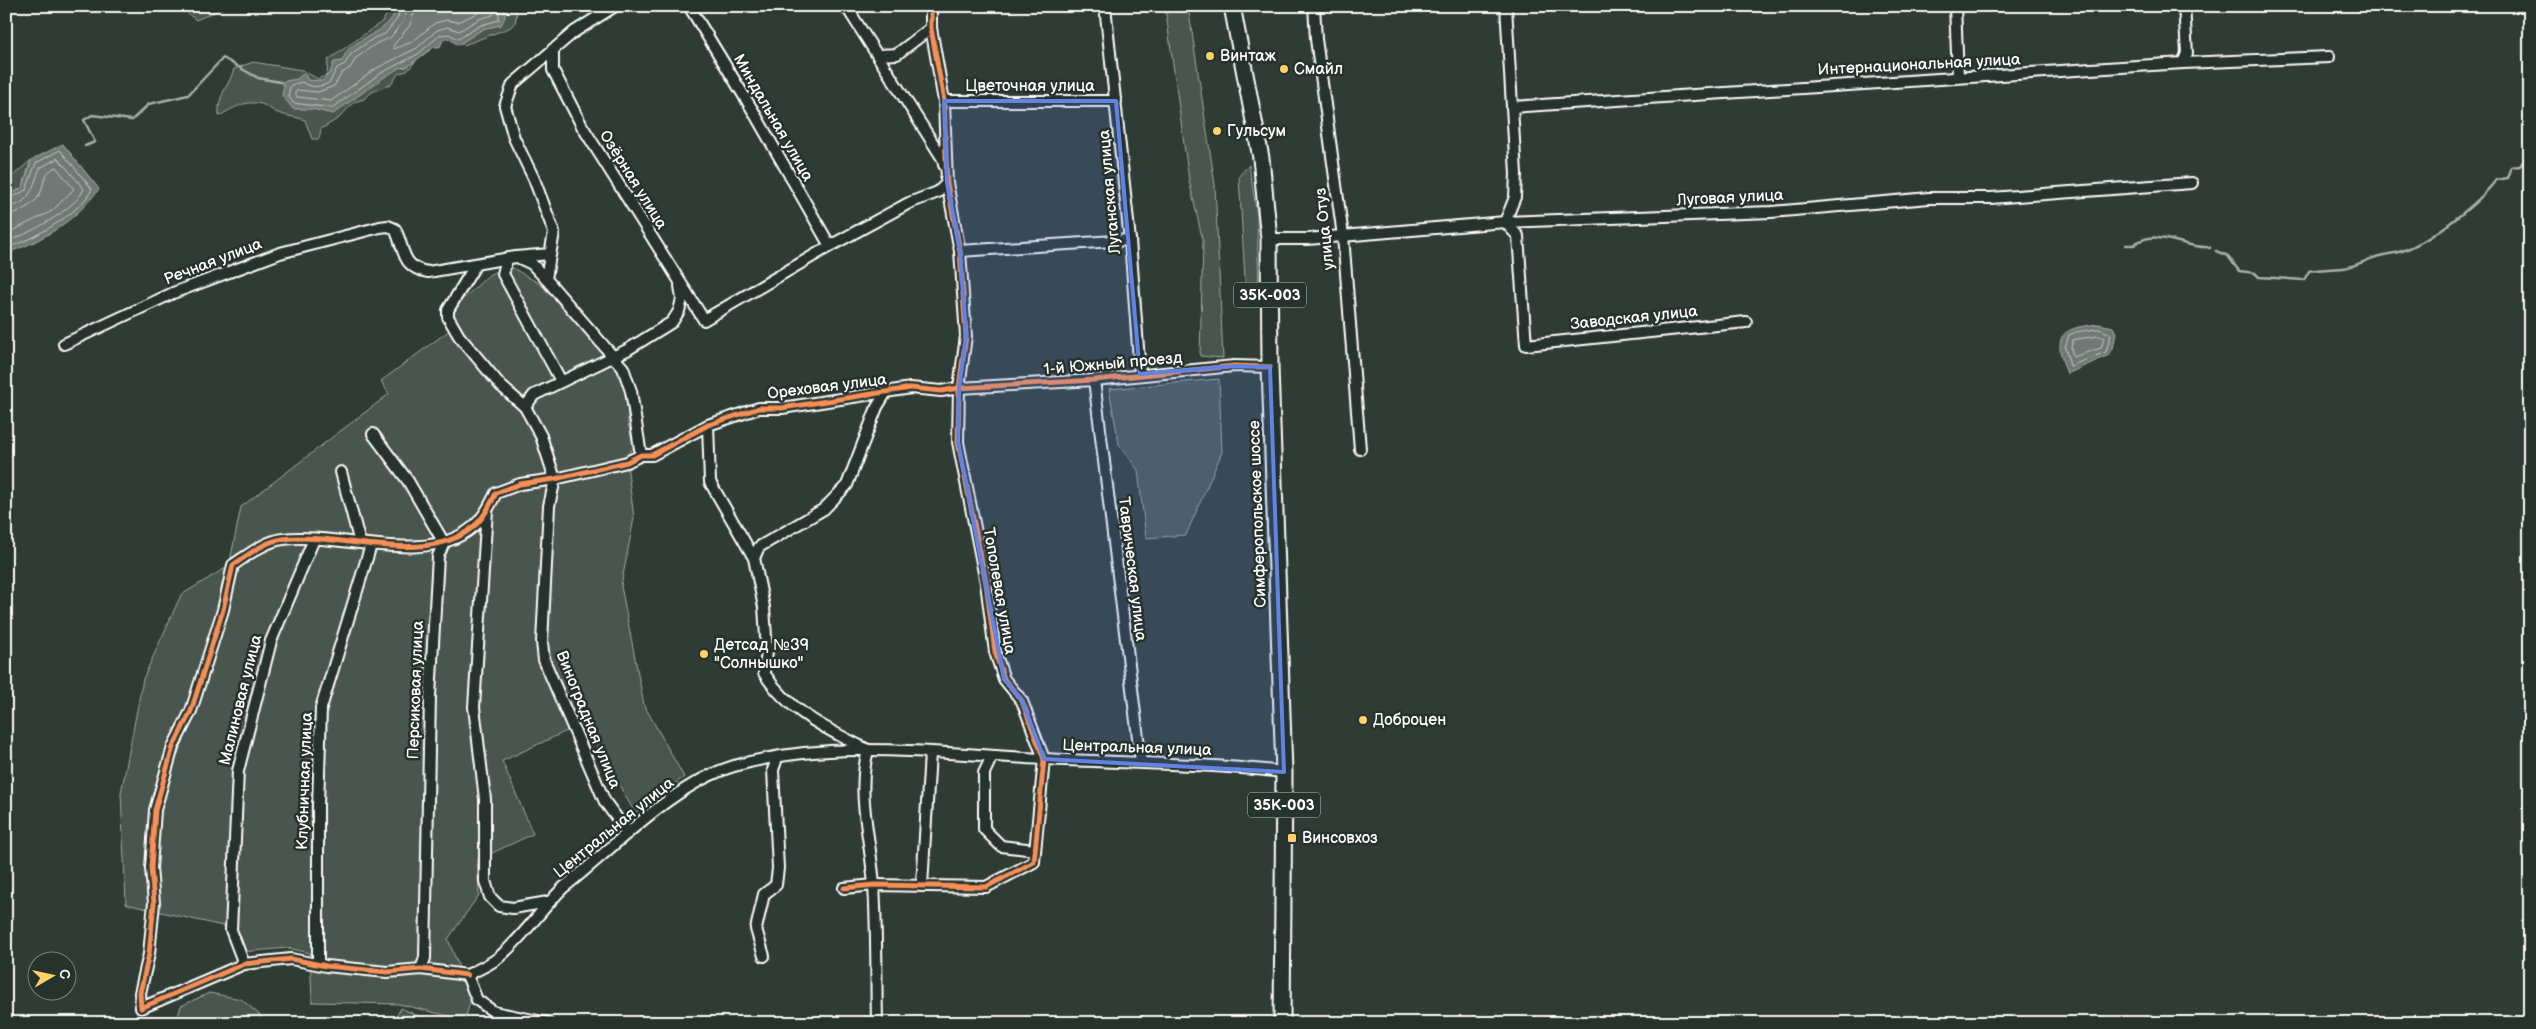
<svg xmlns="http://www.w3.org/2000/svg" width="2536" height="1029" font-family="'Balsamiq Sans',sans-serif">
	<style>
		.green { fill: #4a544f; stroke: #a4aaa7 }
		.water { fill: #707975; stroke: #a9afac }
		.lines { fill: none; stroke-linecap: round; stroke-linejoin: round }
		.shore { stroke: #c6c9c8; stroke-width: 1 }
		.stream { stroke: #a9afac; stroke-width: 2.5 }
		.minor-casing { stroke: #fff; stroke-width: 14 }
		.primary-casing { stroke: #fff; stroke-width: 19 }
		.minor { stroke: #26332d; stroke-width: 10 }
		.primary { stroke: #26332d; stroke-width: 15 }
		.cycleway-casing { stroke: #26332d; stroke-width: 8 }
		.cycleway { stroke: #f78f57; stroke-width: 5 }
		.marked { fill: #6183e4; fill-opacity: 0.2; stroke: #6183e4; stroke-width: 4; stroke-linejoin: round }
		.poi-dot { fill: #ffd166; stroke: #26332d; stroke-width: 2 }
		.labels { text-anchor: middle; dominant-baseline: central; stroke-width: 5; stroke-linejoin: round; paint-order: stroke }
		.shield { fill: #26332d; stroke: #bec2c0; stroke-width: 1 }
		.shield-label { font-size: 15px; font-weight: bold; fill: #fff }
		.poi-label { font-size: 16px; fill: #fff; stroke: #26332d; text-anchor: start }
		.street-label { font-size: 16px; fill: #fff; stroke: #26332d }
	</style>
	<rect width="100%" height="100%" fill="#2f3b35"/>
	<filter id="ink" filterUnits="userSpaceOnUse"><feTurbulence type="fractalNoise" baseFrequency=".02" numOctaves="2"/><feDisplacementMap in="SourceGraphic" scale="10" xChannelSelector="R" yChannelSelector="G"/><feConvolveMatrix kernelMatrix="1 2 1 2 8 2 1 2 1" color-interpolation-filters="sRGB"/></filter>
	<g filter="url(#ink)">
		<g class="green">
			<path d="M 178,6 L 228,6 L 196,20 Z"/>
			<path d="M 391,6 L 399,6 C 400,25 380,31 368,39 C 363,43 359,49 354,53 L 348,53 L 344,64 C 330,70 328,85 309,91 L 297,81 L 289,86 L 286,96 L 293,103 L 299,106 L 302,97 C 308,95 309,97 314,98 C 326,102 337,99 348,94 L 350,97 C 362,96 366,86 376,79 C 388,70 403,68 415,57 L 416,61 L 407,71 L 399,73 L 391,84 L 372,92 L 364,99 L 354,102 L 339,118 L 321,129 L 319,139 L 312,139 L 305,120 C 295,116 287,117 278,113 C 274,112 271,109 268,107 C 250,97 235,107 219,116 C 217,94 229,87 234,69 L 253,62 L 302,70 L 318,79 L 327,75 L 328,60 L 383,21 Z"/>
			<path d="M 502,6 L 513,6 L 517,13 L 515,23 L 509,28 L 464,45 L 461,42 Z"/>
			<path d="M 1165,6 L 1188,6 L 1215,185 L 1223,358 L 1200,356 L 1203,242 L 1189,180 Z"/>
			<path d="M 31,160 L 23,187 L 6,208 L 6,182 Z"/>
			<path d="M 1249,165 L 1257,215 L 1259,298 L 1246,297 L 1239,176 Z"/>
			<path d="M 511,267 L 540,284 L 614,363 L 627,389 L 628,424 L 634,447 L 626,456 L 634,518 L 621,586 L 644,705 L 684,777 L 635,813 L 584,723 L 502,761 L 533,834 L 477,860 L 479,895 L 448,939 L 471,999 L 465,1020 L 399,1004 L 312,1002 L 310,953 L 288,948 L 240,952 L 236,929 L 126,904 L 121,793 L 143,679 L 181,595 L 229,566 L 241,507 L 389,394 L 381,381 L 458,324 L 451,310 L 490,274 Z"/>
			<path d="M 1219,379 L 1222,452 L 1186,535 L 1146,538 L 1138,470 L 1119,444 L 1109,389 Z"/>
			<path d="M 209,993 L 241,999 L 261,1016 L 261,1023 L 176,1023 L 181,1006 Z"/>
			<path d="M 401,1008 L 433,1023 L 393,1023 Z"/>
		</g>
		<g class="water">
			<path d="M 397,6 L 504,6 L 505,17 L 501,25 L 483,29 L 458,45 L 448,38 L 443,40 L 440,47 L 434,47 L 407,67 L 399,68 L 383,78 L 333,114 L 312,109 L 293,109 L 282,95 L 284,85 L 280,82 L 297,79 L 304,73 L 308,80 L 322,81 L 330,73 L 334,62 L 342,61 C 344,57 345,53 348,50 C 365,33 390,33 397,6 Z"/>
			<path d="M 63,144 L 99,189 C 76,220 42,242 6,253 L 6,197 L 23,187 L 31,160 Z"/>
			<path d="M 2099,324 L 2113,327 L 2116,333 L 2113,349 L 2109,355 L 2067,374 C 2052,335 2060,328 2099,324 Z"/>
		</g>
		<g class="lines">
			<g class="shore">
				<path d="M 402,6 L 397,19 L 385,34 L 374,38 L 351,54 L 345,64 L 337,68 L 330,82 C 321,88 310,88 302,82 L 291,85 L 288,95 L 293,103 L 332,108 L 381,73 L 418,54 L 440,35 L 449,34 L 458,39 L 481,25 L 499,20 L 499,6"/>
				<path d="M 408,6 L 403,22 L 390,38 L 377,43 L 356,58 L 350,68 L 342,73 L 334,86 L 318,92 L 297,90 L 295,93 L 297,97 L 331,101 L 377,68 L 417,48 L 437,30 L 448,27 L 459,31 L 479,19 L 493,15 L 493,6"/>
				<path d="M 416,6 L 410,25 L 393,46 L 394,49 L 412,42 L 435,23 L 447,20 L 458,22 L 484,10 L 485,6"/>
				<path d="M 6,201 L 26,190 L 36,163 L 60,150 L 92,189 C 80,214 32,240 6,248"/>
				<path d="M 6,207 C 31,206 33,185 40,168 L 58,158 L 84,189 C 76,209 27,235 6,242"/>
				<path d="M 6,215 C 17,214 35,205 40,194 C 45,182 42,174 56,167 L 74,189 L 52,211 L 6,234"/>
				<path d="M 2099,329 L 2111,334 L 2106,352 L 2070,366 L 2065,347 L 2069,335 L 2076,332 Z"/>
				<path d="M 2099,336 L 2104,338 L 2101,348 L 2073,357 L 2071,347 L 2073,340 Z"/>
			</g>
			<g class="stream">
				<path d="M 85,146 L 95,142 L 84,120 L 92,115 L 132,120 L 149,104 L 188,95 L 223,58 L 258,78 L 280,82"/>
				<path d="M 2126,245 L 2134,245 C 2156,226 2186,250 2210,247"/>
				<path d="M 2216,251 L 2228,256 L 2239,271 L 2255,273 L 2259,277 L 2304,280 L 2309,271 C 2321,269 2332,269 2343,268 C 2354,267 2366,260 2376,257 C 2385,254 2394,254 2402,251 C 2431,241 2478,204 2496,180 L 2507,178 L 2511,167 L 2520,166 L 2530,152"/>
			</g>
			<defs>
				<g id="minor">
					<path d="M 615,6 L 574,32 L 513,84 L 505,106 L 514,138 L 534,179 L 554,232 L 546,279 L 623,368 L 631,391 L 641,455"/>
					<path d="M 689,6 L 752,109 L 830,246"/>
					<path d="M 846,6 L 943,159 L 944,165"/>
					<path d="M 1105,6 L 1130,240 L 1140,374"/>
					<path d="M 1314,6 L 1316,39 L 1343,236 L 1360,449"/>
					<path d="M 1506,6 L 1516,174 L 1515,197 L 1505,222 L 1518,236 L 1526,345 L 1746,322"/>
					<path d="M 1955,6 L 1958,77"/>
					<path d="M 553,49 L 553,70 L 582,126 L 704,320 L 830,246 L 909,203 L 938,192 L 947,183 L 946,179"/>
					<path d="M 879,55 L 897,54 L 931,28"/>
					<path d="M 2183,63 L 2187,53 L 2184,6"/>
					<path d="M 944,101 L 1116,101"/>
					<path d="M 1512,107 L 2183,63 L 2329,57"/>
					<path d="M 1269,239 L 1307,239 L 1505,222 L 1771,212 L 1929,198 L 1991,198 L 2192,183"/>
					<path d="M 960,251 L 1130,240"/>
					<path d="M 517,257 L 532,264 L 546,279"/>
					<path d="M 507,258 L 503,274 L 561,381"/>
					<path d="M 476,264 L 448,310 L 448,317 L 459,336 L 501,386 L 525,407 L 541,436 L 555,479 L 549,506 L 542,642 L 544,660 L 605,802 L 628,833"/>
					<path d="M 64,344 L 173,293 L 280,253 L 380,227 L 388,226 L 395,229 C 405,249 401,268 428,272 L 516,257 L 550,254"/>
					<path d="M 1094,380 L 1141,762"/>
					<path d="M 525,407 L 534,395 L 627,350 L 672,322 L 679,311 L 682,299 L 680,286"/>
					<path d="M 708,425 L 710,482 L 754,558 L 764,607 L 767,652 L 764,673 C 788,711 828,730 868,750 C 856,795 871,840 874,886 C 877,931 876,977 877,1023"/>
					<path d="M 373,434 L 408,481 L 444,543 L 438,556 L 430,696 L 425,958 L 421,969"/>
					<path d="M 341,472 L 360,543"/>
					<path d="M 487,510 L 474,707 L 485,799 L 485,881 L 490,897 L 499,906 L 513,908 L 548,902"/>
					<path d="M 754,558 L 759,547 L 824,509 L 847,485 L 877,407 L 885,394"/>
					<path d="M 992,756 L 984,773 L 984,829 L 1001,846 L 1035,850"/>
					<path d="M 922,886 L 930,753"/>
					<path d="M 844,888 L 874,885 L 986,887 L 1034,862 L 1044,759 L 1022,701 L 1004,679 L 995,652 L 986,583 L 958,442 L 959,388 L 966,336 L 960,251 L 947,183 L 944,101 L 931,28 L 931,6"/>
					<path d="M 764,956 L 756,929 L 764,894 L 776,885 L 778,868 L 773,770 L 777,758"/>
					<path d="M 244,964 L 231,930 L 238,771 L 271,641 L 314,539"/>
					<path d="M 318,964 L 318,806 L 321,708 L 371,545"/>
					<path d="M 467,975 L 421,969 L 387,972 L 326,966 L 291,959 L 244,964 L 141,1008 L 140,993 L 149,954 L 154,903 L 151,868 L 155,810 L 173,747 L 191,711 L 223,610 L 233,565 C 248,555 265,541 283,539 C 339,532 426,567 473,527 C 484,518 490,505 496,493 L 520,484 L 555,479 L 627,462 L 641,455 L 652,455 L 708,425 L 759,408 L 782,408 L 911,388 L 941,391 L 959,388 L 1094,380 L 1234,366 L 1270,367"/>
					<path d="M 467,975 C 477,970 489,965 498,958 C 523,938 540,910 564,887 C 615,847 671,785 734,766 C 832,738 943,754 1043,759 C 1123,763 1204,763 1284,772"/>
					<path d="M 467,975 L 477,1000 L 494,1012 L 548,1023"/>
				</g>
				<path id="primary" d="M 1232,6 L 1261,158 L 1269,239 L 1270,367 L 1284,772 L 1282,1023"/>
			</defs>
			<use href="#minor" class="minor-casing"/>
			<use href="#primary" class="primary-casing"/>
			<use href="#minor" class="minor"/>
			<use href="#primary" class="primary"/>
			<defs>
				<g id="cycleway">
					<path d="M 844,888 L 874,885 L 986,887 L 1034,862 L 1044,759 L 1022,701 L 1004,679 L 995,652 L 986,583 L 958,442 L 959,388 L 966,336 L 960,251 L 947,183 L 944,101 L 931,28 L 931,6"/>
					<path d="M 467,975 L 421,969 L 387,972 L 326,966 L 291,959 L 244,964 L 141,1008 L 140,993 L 149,954 L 154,903 L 151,868 L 155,810 L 173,747 L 191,711 L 223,610 L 233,565 C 248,555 265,541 283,539 C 339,532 426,567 473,527 C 484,518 490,505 496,493 L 520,484 L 555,479 L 627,462 L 641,455 L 652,455 L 708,425 L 759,408 L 782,408 L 911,388 L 941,391 L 959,388 L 1094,380 L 1234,366 L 1270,367"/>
				</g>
			</defs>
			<use href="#cycleway" class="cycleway-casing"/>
			<use href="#cycleway" class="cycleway"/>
		</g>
	</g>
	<path class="marked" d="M 944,101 L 1116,101 L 1140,374 L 1234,366 L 1270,367 L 1284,772 L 1044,759 L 1022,701 L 1004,679 L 958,442 L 959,388 L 966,336 L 960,251 L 947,183 Z"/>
	<g class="poi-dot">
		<circle cx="1210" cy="56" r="5"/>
		<circle cx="1284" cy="69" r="5"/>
		<circle cx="1217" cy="131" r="5"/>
		<circle cx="704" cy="654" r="5"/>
		<circle cx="1363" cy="720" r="5"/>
		<rect x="1287" y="833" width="10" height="10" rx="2.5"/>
	</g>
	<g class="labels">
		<g class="shield">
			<rect x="1234" y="282.5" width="72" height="25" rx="4"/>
			<rect x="1248" y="792.5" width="72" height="25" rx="4"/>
		</g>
		<g class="shield-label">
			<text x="1270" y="295">35К-003</text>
			<text x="1284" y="805">35К-003</text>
		</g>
		<g class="poi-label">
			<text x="1220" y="56">Винтаж</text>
			<text x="1294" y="69">Смайл</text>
			<text x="1227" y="131">Гульсум</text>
			<text x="714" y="645">Детсад №39<tspan x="714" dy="18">"Солнышко"</tspan></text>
			<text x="1373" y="720">Доброцен</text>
			<text x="1302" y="838">Винсовхоз</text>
		</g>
		<g class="street-label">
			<text transform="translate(1919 65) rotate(-3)">Интернациональная улица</text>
			<text x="1030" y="86">Цветочная улица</text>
			<text transform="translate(773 118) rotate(60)">Миндальная улица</text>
			<text transform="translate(633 180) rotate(58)">Озёрная улица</text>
			<text transform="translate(1110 192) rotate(-95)">Луганская улица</text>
			<text transform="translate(1730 198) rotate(-3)">Луговая улица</text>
			<text transform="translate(1325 229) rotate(-96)">улица Отуз</text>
			<text transform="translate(213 262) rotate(-21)">Речная улица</text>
			<text transform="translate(1634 318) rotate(-6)">Заводская улица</text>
			<text transform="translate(1113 364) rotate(-5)">1-й Южный проезд</text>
			<text transform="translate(827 387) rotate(-7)">Ореховая улица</text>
			<text transform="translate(1258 514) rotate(-92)">Симферопольское шоссе</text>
			<text transform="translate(1132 569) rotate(83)">Таврическая улица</text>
			<text transform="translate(999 591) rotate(80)">Тополевая улица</text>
			<text transform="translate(416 690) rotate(-88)">Персиковая улица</text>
			<text transform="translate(241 700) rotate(-76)">Малиновая улица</text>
			<text transform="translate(588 720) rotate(68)">Виноградная улица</text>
			<text transform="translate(1137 748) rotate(2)">Центральная улица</text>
			<text transform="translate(305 781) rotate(-88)">Клубничная улица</text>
			<text transform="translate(614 828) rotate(-39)">Центральная улица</text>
		</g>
	</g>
	<rect width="2536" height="1029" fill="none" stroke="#26332d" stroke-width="25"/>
	<rect x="12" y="12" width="2511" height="1004" fill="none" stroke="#fff" stroke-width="2" filter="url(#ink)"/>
	<g transform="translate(52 976) rotate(81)"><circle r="24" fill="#26332d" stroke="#7d8581"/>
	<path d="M0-4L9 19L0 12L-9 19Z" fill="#ffd166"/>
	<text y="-8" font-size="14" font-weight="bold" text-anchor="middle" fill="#ffffff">С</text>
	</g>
</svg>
